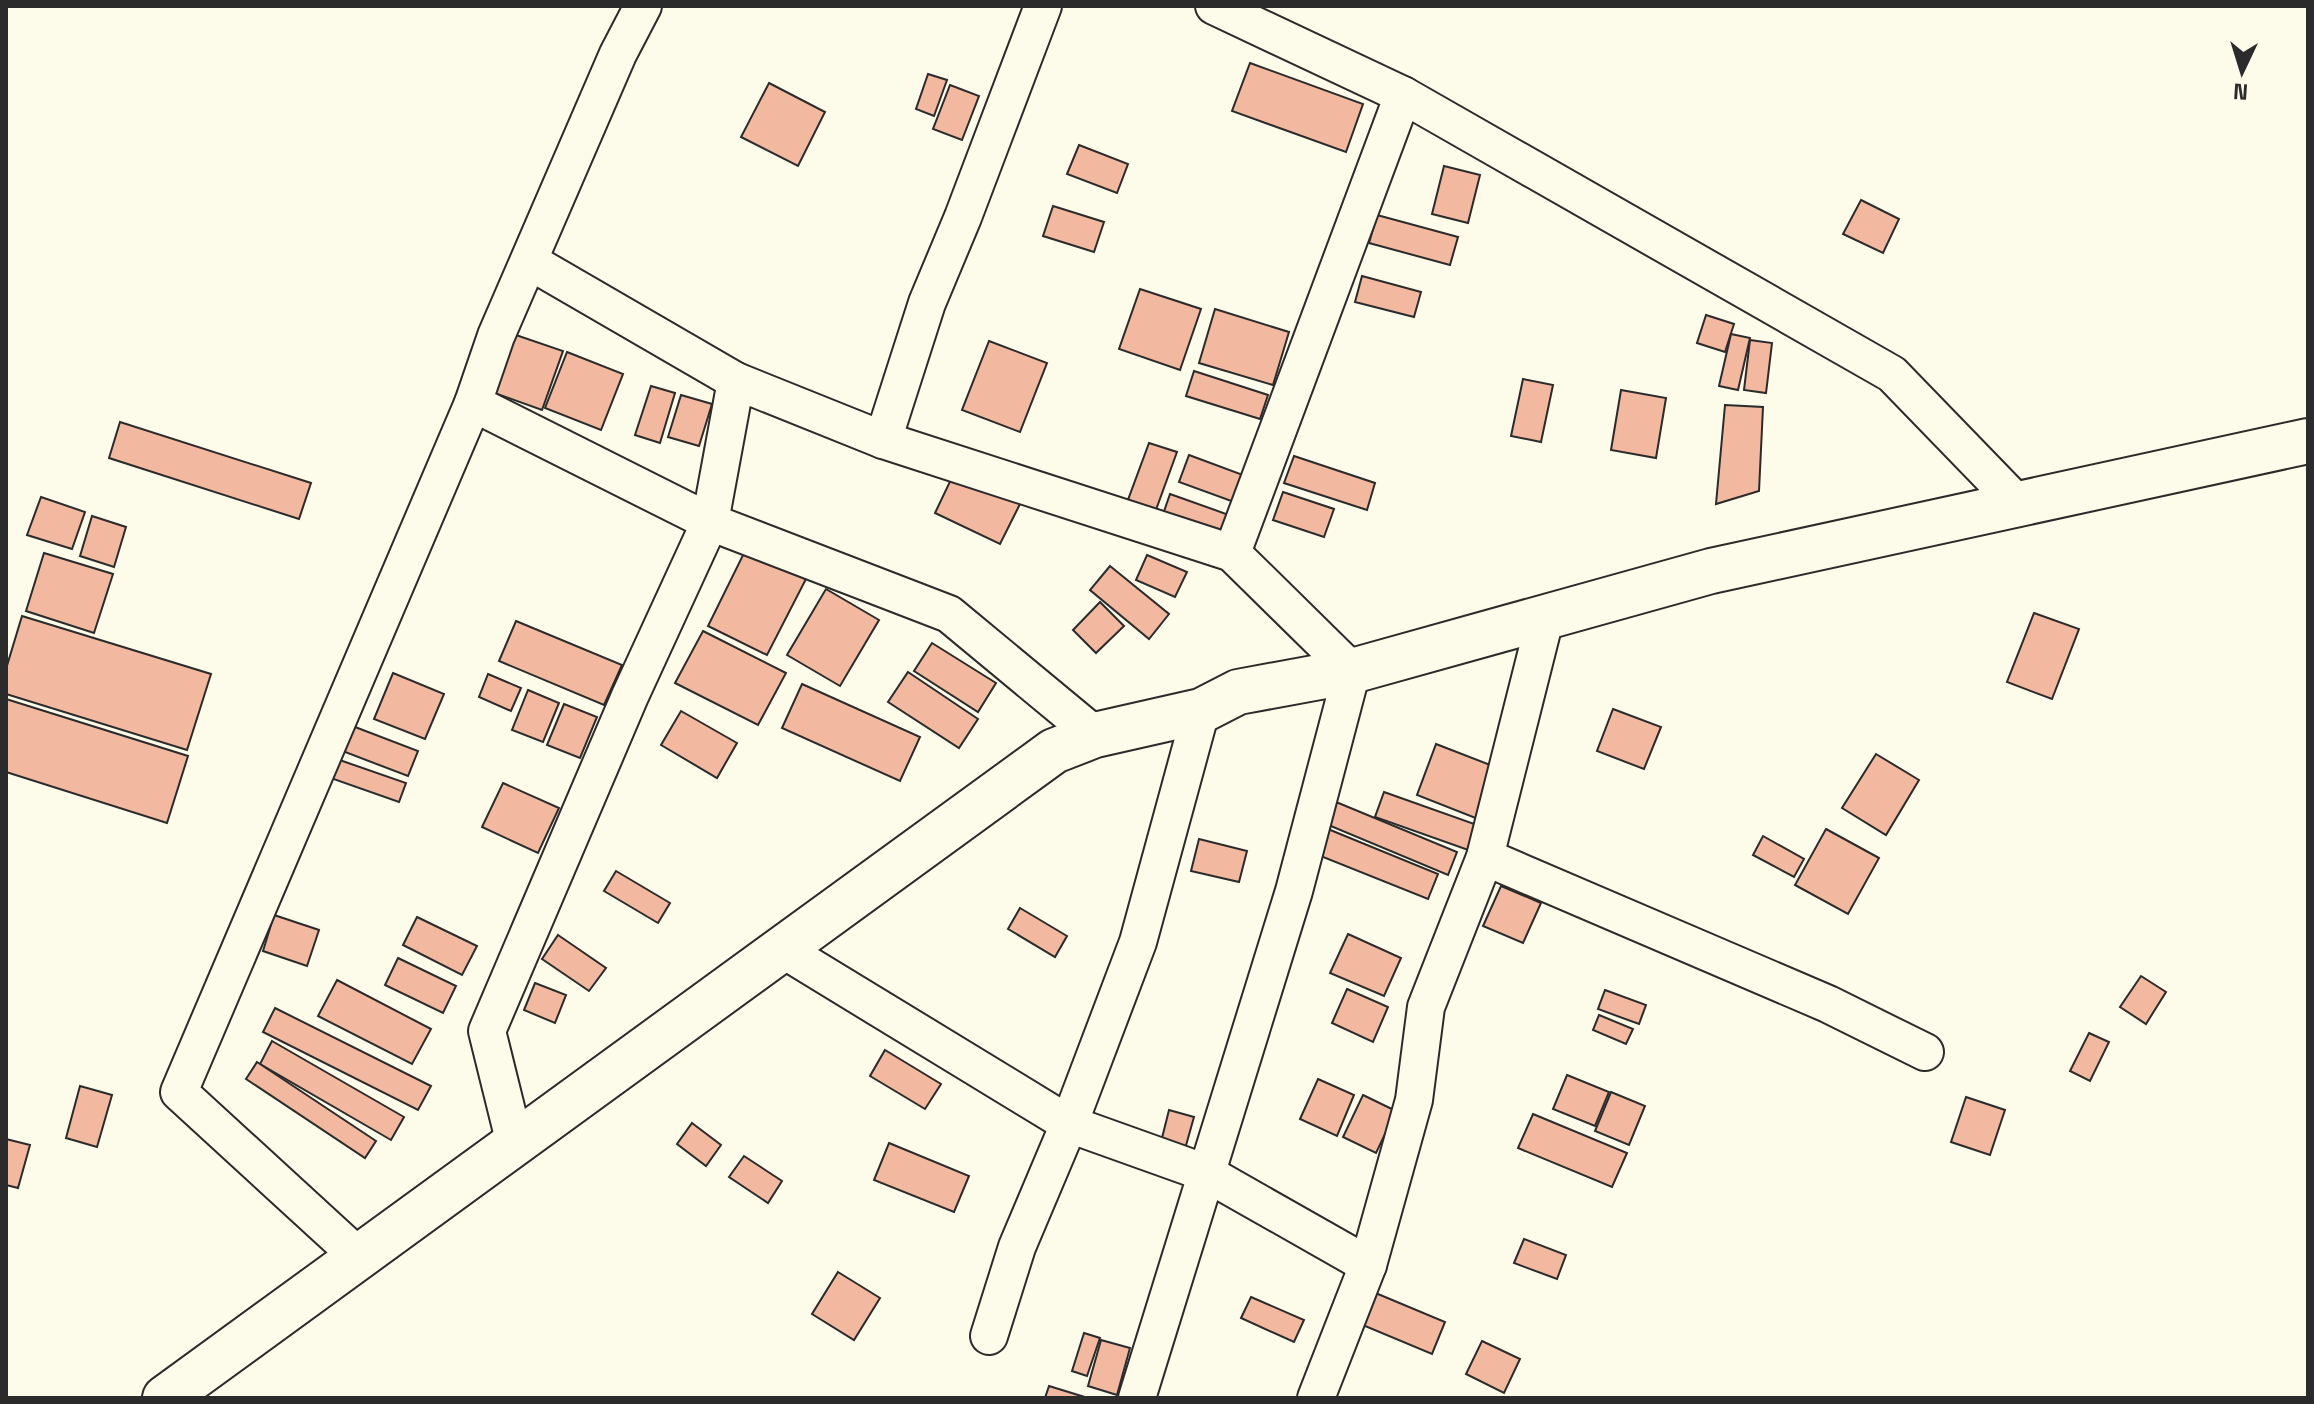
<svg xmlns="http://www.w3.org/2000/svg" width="2314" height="1404" font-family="'Space Grotesk',sans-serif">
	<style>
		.building { fill: #f2b8a0; stroke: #2b2b2b; stroke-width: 2 }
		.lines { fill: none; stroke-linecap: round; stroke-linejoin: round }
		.street-casing { stroke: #2b2b2b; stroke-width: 40 }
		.highway-casing { stroke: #2b2b2b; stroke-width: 48 }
		.street { stroke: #fdfbea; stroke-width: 36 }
		.highway { stroke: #fdfbea; stroke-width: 44 }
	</style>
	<rect width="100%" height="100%" fill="#fdfbea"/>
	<g class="building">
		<path d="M 1250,63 L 1363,104 L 1346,152 L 1232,111 Z"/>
		<path d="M 928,74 L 947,80 L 934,116 L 916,109 Z"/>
		<path d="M 769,83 L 825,112 L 798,166 L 741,137 Z"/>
		<path d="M 950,85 L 979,96 L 962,140 L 933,129 Z"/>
		<path d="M 1079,145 L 1128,164 L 1117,193 L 1067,174 Z"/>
		<path d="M 1444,166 L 1480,175 L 1468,223 L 1432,214 Z"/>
		<path d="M 1861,200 L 1899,219 L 1883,253 L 1843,234 Z"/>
		<path d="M 1053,206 L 1104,222 L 1094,252 L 1043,236 Z"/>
		<path d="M 1377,215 L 1458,237 L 1450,265 L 1369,243 Z"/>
		<path d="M 1362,276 L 1421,292 L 1414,317 L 1355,302 Z"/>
		<path d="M 1140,289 L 1201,309 L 1180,370 L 1119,349 Z"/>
		<path d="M 1215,309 L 1289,332 L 1273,385 L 1199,363 Z"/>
		<path d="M 1706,315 L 1734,324 L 1725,352 L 1697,343 Z"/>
		<path d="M 510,333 L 563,351 L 542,410 L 489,391 Z"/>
		<path d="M 1731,334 L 1750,338 L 1738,390 L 1719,386 Z"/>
		<path d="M 1750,340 L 1772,343 L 1766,393 L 1744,390 Z"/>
		<path d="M 989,341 L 1047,363 L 1020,432 L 962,410 Z"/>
		<path d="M 567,352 L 623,374 L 601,430 L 545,408 Z"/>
		<path d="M 1194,371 L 1268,395 L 1260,419 L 1186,396 Z"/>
		<path d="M 1523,379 L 1553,385 L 1541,442 L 1511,436 Z"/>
		<path d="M 651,386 L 675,393 L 660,443 L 635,435 Z"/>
		<path d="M 1621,390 L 1666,398 L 1656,458 L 1611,450 Z"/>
		<path d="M 681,395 L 712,404 L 699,446 L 668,437 Z"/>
		<path d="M 1725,405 L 1763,407 L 1759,491 L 1716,504 Z"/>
		<path d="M 120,422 L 311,483 L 299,519 L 109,458 Z"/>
		<path d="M 1149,443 L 1177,452 L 1153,518 L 1125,508 Z"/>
		<path d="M 1189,455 L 1243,475 L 1234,502 L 1179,482 Z"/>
		<path d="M 1294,456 L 1375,483 L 1367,510 L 1284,483 Z"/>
		<path d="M 955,471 L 1021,502 L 1000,544 L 935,513 Z"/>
		<path d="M 1283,492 L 1334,509 L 1324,537 L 1273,520 Z"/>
		<path d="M 1170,494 L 1229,515 L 1220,541 L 1161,520 Z"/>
		<path d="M 41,497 L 85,512 L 72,549 L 27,535 Z"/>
		<path d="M 92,516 L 126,527 L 114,567 L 80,556 Z"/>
		<path d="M 746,549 L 806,579 L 767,655 L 708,626 Z"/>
		<path d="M 44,553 L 113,574 L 94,633 L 26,611 Z"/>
		<path d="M 1147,555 L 1187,572 L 1175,597 L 1136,580 Z"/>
		<path d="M 1110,566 L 1169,614 L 1149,639 L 1090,590 Z"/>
		<path d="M 826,589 L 879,620 L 840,686 L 787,655 Z"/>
		<path d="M 1100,602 L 1124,626 L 1096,653 L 1073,630 Z"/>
		<path d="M 2034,613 L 2079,629 L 2052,699 L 2007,682 Z"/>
		<path d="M 22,616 L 211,674 L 187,750 L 6,694 L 6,669 Z"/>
		<path d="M 516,621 L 622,665 L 604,705 L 499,661 Z"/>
		<path d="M 703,631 L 786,673 L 758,725 L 675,683 Z"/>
		<path d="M 932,643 L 996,683 L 978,712 L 914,671 Z"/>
		<path d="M 908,672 L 978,719 L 959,748 L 888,702 Z"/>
		<path d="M 393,673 L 444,694 L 425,739 L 374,719 Z"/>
		<path d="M 488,674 L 521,688 L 511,711 L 479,697 Z"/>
		<path d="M 802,684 L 920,737 L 900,781 L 782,728 Z"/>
		<path d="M 528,690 L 559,703 L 543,742 L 512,730 Z"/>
		<path d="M 6,699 L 188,756 L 167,823 L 6,772 Z"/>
		<path d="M 564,704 L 597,717 L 580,758 L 547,745 Z"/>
		<path d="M 1613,709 L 1661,727 L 1644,769 L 1597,751 Z"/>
		<path d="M 681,711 L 737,743 L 717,778 L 661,745 Z"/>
		<path d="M 342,722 L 418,751 L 408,776 L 332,747 Z"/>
		<path d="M 1436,744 L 1498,768 L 1478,819 L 1417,795 Z"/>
		<path d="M 1876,754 L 1919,780 L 1886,835 L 1842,808 Z"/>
		<path d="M 328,756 L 406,783 L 399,802 L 322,775 Z"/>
		<path d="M 503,783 L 559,808 L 538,853 L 482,827 Z"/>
		<path d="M 1384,792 L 1480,826 L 1471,851 L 1375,817 Z"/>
		<path d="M 1324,797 L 1457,852 L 1448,875 L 1314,819 Z"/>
		<path d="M 1323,827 L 1438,874 L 1428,899 L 1313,853 Z"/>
		<path d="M 1826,829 L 1879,858 L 1848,914 L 1795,885 Z"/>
		<path d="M 1763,836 L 1804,859 L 1794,877 L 1753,855 Z"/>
		<path d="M 1199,839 L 1247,851 L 1239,882 L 1191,871 Z"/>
		<path d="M 616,871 L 670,903 L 658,923 L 604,891 Z"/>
		<path d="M 1501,886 L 1541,903 L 1523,943 L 1483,926 Z"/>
		<path d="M 1020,908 L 1067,936 L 1055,957 L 1008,929 Z"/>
		<path d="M 274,915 L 319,930 L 307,966 L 263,951 Z"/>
		<path d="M 417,917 L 477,946 L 462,975 L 403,945 Z"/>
		<path d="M 1348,934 L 1401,958 L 1384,996 L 1330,973 Z"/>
		<path d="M 558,935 L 606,968 L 589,991 L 542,959 Z"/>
		<path d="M 398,958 L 456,986 L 443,1013 L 385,985 Z"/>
		<path d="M 2141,976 L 2166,992 L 2146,1024 L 2120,1007 Z"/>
		<path d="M 337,980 L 431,1029 L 412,1064 L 318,1016 Z"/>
		<path d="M 535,983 L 566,995 L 555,1023 L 524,1010 Z"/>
		<path d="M 1347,989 L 1388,1007 L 1373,1042 L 1332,1023 Z"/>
		<path d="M 1605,990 L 1646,1005 L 1639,1024 L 1598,1009 Z"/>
		<path d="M 275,1008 L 431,1086 L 418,1110 L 263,1032 Z"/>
		<path d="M 1599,1015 L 1633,1029 L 1626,1044 L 1593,1030 Z"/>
		<path d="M 2089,1033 L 2109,1042 L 2090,1081 L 2070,1071 Z"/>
		<path d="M 272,1041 L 404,1117 L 391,1140 L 260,1064 Z"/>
		<path d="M 885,1050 L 941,1084 L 925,1109 L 870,1076 Z"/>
		<path d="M 257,1062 L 376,1141 L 365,1158 L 246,1079 Z"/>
		<path d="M 1567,1075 L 1609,1092 L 1595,1126 L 1553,1109 Z"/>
		<path d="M 1318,1079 L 1354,1095 L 1337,1136 L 1300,1119 Z"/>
		<path d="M 80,1086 L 112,1095 L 97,1147 L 66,1138 Z"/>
		<path d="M 1611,1092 L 1645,1106 L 1629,1145 L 1595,1131 Z"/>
		<path d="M 1363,1095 L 1396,1111 L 1376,1153 L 1343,1137 Z"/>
		<path d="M 1966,1097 L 2005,1110 L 1990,1155 L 1951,1142 Z"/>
		<path d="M 1169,1110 L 1194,1117 L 1183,1156 L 1159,1150 Z"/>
		<path d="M 1533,1114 L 1627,1153 L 1612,1187 L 1518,1148 Z"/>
		<path d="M 692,1123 L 721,1145 L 706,1166 L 677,1144 Z"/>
		<path d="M 6,1139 L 30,1145 L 18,1188 L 6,1185 Z"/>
		<path d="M 889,1143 L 969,1176 L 954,1212 L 874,1180 Z"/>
		<path d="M 744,1156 L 782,1181 L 768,1203 L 729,1177 Z"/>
		<path d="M 1524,1239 L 1566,1255 L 1557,1279 L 1514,1263 Z"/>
		<path d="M 838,1272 L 880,1298 L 854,1340 L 812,1314 Z"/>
		<path d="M 1366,1289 L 1445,1322 L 1432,1354 L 1353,1321 Z"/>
		<path d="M 1251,1297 L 1304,1320 L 1294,1342 L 1241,1318 Z"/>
		<path d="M 1084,1333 L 1100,1338 L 1087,1376 L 1072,1371 Z"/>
		<path d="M 1101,1340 L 1130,1348 L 1117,1395 L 1088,1386 Z"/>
		<path d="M 1482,1341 L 1520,1359 L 1504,1393 L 1466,1374 Z"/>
		<path d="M 1049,1386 L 1088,1398 L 1045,1398 Z"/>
	</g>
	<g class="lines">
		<defs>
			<g id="street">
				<path d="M 643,6 L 618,54 L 496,336 L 473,403 L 710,522 L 949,614 L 1095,735"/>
				<path d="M 1214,6 L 1403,95 L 1892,374 L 2017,503"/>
				<path d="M 529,261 L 736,381"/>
				<path d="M 883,440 L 927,303 L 963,217 L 1043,6"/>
				<path d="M 1232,553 L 1403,95"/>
				<path d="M 1485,857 L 1828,1004 L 1925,1052"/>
				<path d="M 782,949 L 1069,1124 L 1206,1173 L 1368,1265"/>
				<path d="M 515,1144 L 487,1031 L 630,696 L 710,522 L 736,381 L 883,440 L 1232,553 L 1352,671 L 1294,891 L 1137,1398"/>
				<path d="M 359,1257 L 179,1092 L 473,403"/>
				<path d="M 989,1336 L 1017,1247 L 1069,1124 L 1138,942 L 1201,711"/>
				<path d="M 1316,1398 L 1368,1265 L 1414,1100 L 1426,1007 L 1485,857 L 1545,619"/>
			</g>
			<path id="highway" d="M 165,1398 L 1054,751 L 1095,735 L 1201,711 L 1238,692 L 1352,671 L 1711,571 L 2308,441"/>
		</defs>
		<use href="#street" class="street-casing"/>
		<use href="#highway" class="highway-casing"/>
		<use href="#street" class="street"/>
		<use href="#highway" class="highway"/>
	</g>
	<rect width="2314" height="1404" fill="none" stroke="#2b2b2b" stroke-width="16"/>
	<g transform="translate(2242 72) rotate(184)" stroke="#fdfbea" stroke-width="6" paint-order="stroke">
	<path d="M0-6L14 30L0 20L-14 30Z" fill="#2b2b2b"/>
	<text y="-12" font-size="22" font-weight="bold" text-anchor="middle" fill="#2b2b2b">N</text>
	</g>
</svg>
